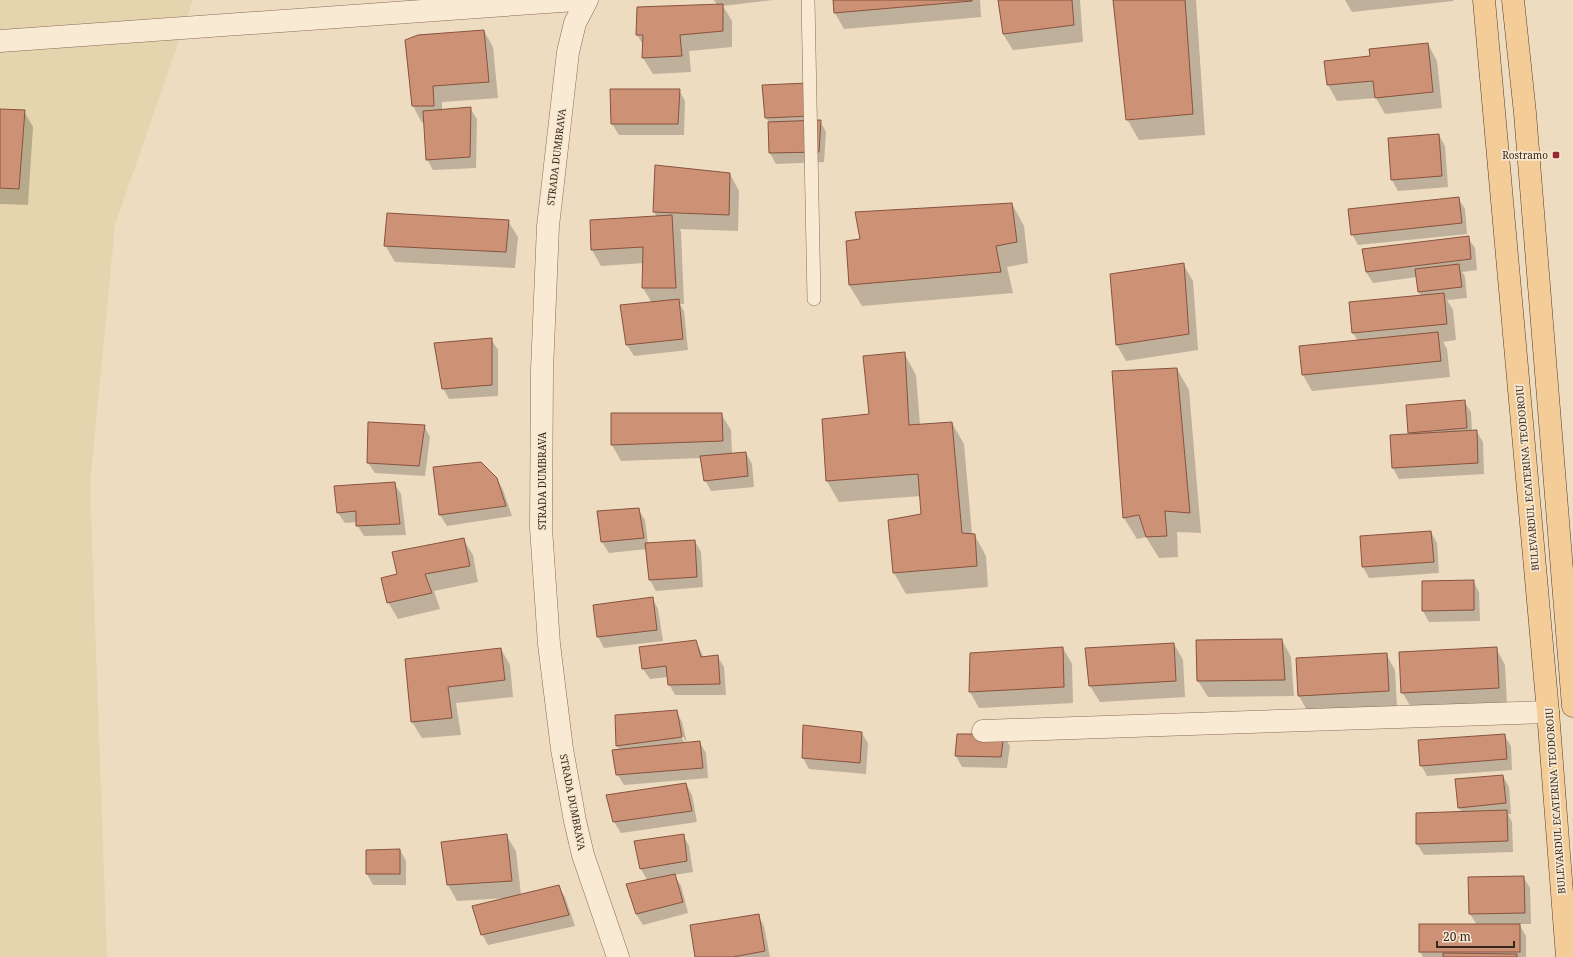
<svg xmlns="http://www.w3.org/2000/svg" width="1573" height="957" font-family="'Noto Serif',serif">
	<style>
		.farmland { fill: #e4d5ae }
		.shadow { fill: #0003 }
		.building { fill: #cd9176; stroke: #87533e }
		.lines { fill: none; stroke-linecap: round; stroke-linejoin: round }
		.service-casing { stroke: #886c58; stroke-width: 14 }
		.minor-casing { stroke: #886c58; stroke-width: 23 }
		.tertiary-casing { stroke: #886c58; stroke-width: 23 }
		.primary-casing { stroke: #553b2d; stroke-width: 23 }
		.service { stroke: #f9ead4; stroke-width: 13 }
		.minor { stroke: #f9ead4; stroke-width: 22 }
		.tertiary { stroke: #f9ead4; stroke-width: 22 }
		.primary { stroke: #f3cc98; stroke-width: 22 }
		.poi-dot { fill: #982835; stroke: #f6e7d0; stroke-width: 1.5 }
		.labels { text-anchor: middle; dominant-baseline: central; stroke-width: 3.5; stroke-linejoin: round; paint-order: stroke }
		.poi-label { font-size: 10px; fill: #37271d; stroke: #f6e7d0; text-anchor: end }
		.street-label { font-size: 10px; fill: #37271d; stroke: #f6e7d0 }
	</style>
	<rect width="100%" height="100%" fill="#eedcc1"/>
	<path class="farmland" d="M 0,0 L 193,0 L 115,225 L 90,485 L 107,957 L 0,957 Z"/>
	<g class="shadow">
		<path d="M 714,0 L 773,0 L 723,6 L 732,21 L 732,47 L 689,51 L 691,72 L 653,74 L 643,58 L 644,46 L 637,35 L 717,5 Z"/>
		<path d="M 834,0 L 980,0 L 981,17 L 844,29 L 835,13 Z"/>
		<path d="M 1000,0 L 1080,0 L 1083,42 L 1013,50 L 1003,34 Z"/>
		<path d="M 1114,0 L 1196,0 L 1205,135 L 1139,140 L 1127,119 Z"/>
		<path d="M 1345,0 L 1453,0 L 1453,1 L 1352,12 Z"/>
		<path d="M 484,31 L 493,47 L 498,98 L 442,102 L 442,111 L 470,108 L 477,119 L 476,168 L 433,170 L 427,159 L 424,122 L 422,123 L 413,106 L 406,41 Z"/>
		<path d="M 1428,44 L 1437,61 L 1442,108 L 1385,114 L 1376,98 L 1337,101 L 1328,85 L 1325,62 L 1371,57 Z"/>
		<path d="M 763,86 L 817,121 L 820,121 L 826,132 L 824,162 L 776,164 L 770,153 L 769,122 L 766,118 Z"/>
		<path d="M 679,90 L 685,101 L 684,135 L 619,135 L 612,124 Z"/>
		<path d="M 0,110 L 24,111 L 33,127 L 28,205 L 0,204 Z"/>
		<path d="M 1439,135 L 1445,146 L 1448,187 L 1398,191 L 1392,180 Z"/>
		<path d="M 656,166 L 730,174 L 739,191 L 738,231 L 680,229 L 681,232 L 684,304 L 680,304 L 684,311 L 688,350 L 634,356 L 627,345 L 621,306 L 652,303 L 643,288 L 644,263 L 601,266 L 592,250 L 657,217 L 654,212 Z"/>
		<path d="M 1458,198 L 1465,209 L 1467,234 L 1358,245 L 1352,234 Z"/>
		<path d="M 1012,204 L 1024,226 L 1028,263 L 1007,267 L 1013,293 L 862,306 L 849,285 L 847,242 L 861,240 Z"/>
		<path d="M 508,221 L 518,237 L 515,268 L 395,262 L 385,245 Z"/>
		<path d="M 1468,238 L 1475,248 L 1477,270 L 1462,272 L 1465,276 L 1467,298 L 1447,300 L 1453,310 L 1456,340 L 1443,342 L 1447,349 L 1450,377 L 1312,391 L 1303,375 L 1300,347 L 1358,341 L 1353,333 L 1350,303 L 1421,296 L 1419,292 L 1417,277 L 1373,283 L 1366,272 Z"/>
		<path d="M 1183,264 L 1193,281 L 1198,350 L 1126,361 L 1117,345 L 1111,274 Z"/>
		<path d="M 491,339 L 498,350 L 498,396 L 449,399 L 443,388 Z"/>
		<path d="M 904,353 L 916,375 L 920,425 L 952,423 L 964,444 L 972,534 L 974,534 L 986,556 L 988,587 L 906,594 L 894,573 L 889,521 L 922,515 L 921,496 L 839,502 L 827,481 L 823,420 L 870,415 Z"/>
		<path d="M 1177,369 L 1189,390 L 1201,533 L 1177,532 L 1178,557 L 1159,558 L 1146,537 L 1137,539 L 1124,518 L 1113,372 Z"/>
		<path d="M 1464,401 L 1471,412 L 1472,431 L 1476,431 L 1483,442 L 1484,474 L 1399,479 L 1393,468 L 1391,436 L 1410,435 L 1407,406 Z"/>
		<path d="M 721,414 L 731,430 L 732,454 L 746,453 L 752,464 L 754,487 L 711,491 L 705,480 L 701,458 L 621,461 L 612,445 Z"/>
		<path d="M 424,426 L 430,437 L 425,476 L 375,473 L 368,463 Z"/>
		<path d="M 497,479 L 503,490 L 512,516 L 447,526 L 440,515 Z"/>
		<path d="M 394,483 L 401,494 L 406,535 L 364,536 L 357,525 L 357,522 L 345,523 L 338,513 Z"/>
		<path d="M 638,509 L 645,520 L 648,544 L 695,541 L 701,552 L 703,587 L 656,591 L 650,580 L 647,549 L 609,553 L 602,542 Z"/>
		<path d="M 1431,532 L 1437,543 L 1439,573 L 1369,578 L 1363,567 Z"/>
		<path d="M 463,539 L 473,555 L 478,582 L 434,591 L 440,609 L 398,619 L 388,602 L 398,575 Z"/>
		<path d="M 1473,581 L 1479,592 L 1480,621 L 1429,622 L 1423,611 Z"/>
		<path d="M 652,598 L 658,609 L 663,641 L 604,648 L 598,637 Z"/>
		<path d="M 1282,640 L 1291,657 L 1294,696 L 1208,697 L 1198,681 Z"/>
		<path d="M 696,641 L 704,658 L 718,657 L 724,667 L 726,695 L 675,695 L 669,684 L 668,677 L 650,679 L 643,669 Z"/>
		<path d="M 1174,644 L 1183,660 L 1185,697 L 1100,702 L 1090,686 Z"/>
		<path d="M 1063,648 L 1072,664 L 1073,703 L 979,708 L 970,692 Z"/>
		<path d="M 1496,648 L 1505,665 L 1507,704 L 1412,709 L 1402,692 Z"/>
		<path d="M 501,649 L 510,665 L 513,697 L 456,703 L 461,735 L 422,738 L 412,722 L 406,660 Z"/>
		<path d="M 1386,654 L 1395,670 L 1397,707 L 1308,712 L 1299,696 Z"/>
		<path d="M 676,711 L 682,722 L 687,743 L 680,732 L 679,733 L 685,744 L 700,743 L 706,753 L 708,778 L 624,785 L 617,774 L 620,750 L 617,746 L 616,716 Z"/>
		<path d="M 861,732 L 868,743 L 866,774 L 809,769 L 803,758 Z"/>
		<path d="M 958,735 L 1003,735 L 1010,746 L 1007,768 L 962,767 L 956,756 Z"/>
		<path d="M 1504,735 L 1511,746 L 1512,770 L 1427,776 L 1421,765 Z"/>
		<path d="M 1503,776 L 1509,787 L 1511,814 L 1508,814 L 1512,822 L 1513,852 L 1424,855 L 1417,844 L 1417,814 L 1462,813 L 1459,807 Z"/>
		<path d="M 686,784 L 692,795 L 697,822 L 621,833 L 614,822 Z"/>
		<path d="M 506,835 L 516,851 L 521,895 L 558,886 L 565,897 L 575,926 L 488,945 L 482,934 L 505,898 L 457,901 L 448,885 Z"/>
		<path d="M 683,835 L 689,846 L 693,872 L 674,875 L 681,886 L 688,913 L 643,925 L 636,914 L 647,880 L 641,869 Z"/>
		<path d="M 400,850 L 406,861 L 406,885 L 373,885 L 367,874 Z"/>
		<path d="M 1524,878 L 1530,888 L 1531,924 L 1519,924 L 1526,936 L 1526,957 L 1423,957 L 1420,952 L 1477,925 L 1470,914 Z"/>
		<path d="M 758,915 L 764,926 L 770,957 L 697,957 Z"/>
	</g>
	<g class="building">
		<path d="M 833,0 L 972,0 L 972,1 L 834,13 Z"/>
		<path d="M 998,0 L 1072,0 L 1074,25 L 1003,34 Z"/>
		<path d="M 1113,0 L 1185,0 L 1193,114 L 1126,120 Z"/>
		<path d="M 723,4 L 723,31 L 680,35 L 682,56 L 642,58 L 643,35 L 636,35 L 637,7 Z"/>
		<path d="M 484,30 L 489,82 L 433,86 L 434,106 L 412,106 L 405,40 L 418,35 Z"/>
		<path d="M 1428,43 L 1433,92 L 1375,98 L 1373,81 L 1327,85 L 1324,61 L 1370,56 L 1369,49 Z"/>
		<path d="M 808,83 L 811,116 L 765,118 L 762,85 Z"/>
		<path d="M 610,89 L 680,89 L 678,124 L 611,124 Z"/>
		<path d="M 471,107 L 470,157 L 426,160 L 423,111 Z"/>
		<path d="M 0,109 L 25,110 L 19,189 L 0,188 Z"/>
		<path d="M 821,120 L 819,152 L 769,153 L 768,122 Z"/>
		<path d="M 1439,134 L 1442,176 L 1391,180 L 1388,138 Z"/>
		<path d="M 655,165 L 730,173 L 729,215 L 653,212 Z"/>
		<path d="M 1459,197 L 1462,223 L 1351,235 L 1348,209 Z"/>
		<path d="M 1012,203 L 1017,242 L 996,246 L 1001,272 L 849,285 L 846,241 L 860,239 L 855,212 Z"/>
		<path d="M 387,213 L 509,220 L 506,252 L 384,246 Z"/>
		<path d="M 672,215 L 676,288 L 642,288 L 643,247 L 591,250 L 590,220 Z"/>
		<path d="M 1469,236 L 1471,259 L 1366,272 L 1362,249 Z"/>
		<path d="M 1184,263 L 1189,334 L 1116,345 L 1110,274 Z"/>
		<path d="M 1459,264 L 1462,287 L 1418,292 L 1415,269 Z"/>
		<path d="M 1444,293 L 1447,324 L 1352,333 L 1349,302 Z"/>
		<path d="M 679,299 L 683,339 L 626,345 L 620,305 Z"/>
		<path d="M 1438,332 L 1441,361 L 1302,375 L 1299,346 Z"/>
		<path d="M 492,338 L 492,385 L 442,389 L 434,343 Z"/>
		<path d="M 905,352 L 909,425 L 952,422 L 962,533 L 975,534 L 977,566 L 893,573 L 888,520 L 921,514 L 918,474 L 826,481 L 822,419 L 869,414 L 863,356 Z"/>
		<path d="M 1177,368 L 1190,513 L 1165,511 L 1167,536 L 1146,537 L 1139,515 L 1123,518 L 1112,371 Z"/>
		<path d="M 1465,400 L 1467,428 L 1408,433 L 1406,405 Z"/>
		<path d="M 611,413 L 722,413 L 723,441 L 611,445 Z"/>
		<path d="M 368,422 L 425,425 L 419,466 L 367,463 Z"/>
		<path d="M 1477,430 L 1478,463 L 1392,468 L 1390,435 Z"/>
		<path d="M 746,452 L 748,476 L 704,481 L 700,456 Z"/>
		<path d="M 481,462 L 497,478 L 506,506 L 439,515 L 433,467 Z"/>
		<path d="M 395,482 L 400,524 L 356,526 L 356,511 L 337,513 L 334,486 Z"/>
		<path d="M 639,508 L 644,538 L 601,542 L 597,511 Z"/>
		<path d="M 1431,531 L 1434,562 L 1362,567 L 1360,536 Z"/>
		<path d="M 464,538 L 470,566 L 425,574 L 432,593 L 387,603 L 381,578 L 397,574 L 392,552 Z"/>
		<path d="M 695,540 L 697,577 L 649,580 L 645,543 Z"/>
		<path d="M 1474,580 L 1474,610 L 1422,611 L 1422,581 Z"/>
		<path d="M 653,597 L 657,630 L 597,637 L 593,605 Z"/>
		<path d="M 1282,639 L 1285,680 L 1197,681 L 1196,640 Z"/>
		<path d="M 696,640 L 701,657 L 718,655 L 720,684 L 668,685 L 666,666 L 642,669 L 639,647 Z"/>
		<path d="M 1174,643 L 1176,681 L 1089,686 L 1085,648 Z"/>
		<path d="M 1063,647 L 1064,687 L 969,692 L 970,653 Z"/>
		<path d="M 1497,647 L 1499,688 L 1401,693 L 1399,652 Z"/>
		<path d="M 501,648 L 505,680 L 448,687 L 452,718 L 411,722 L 405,659 Z"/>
		<path d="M 1387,653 L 1389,691 L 1298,696 L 1296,658 Z"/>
		<path d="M 677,710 L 682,737 L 616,746 L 615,715 Z"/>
		<path d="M 803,725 L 862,732 L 860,763 L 802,758 Z"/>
		<path d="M 957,734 L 1004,734 L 1001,757 L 955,756 Z"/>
		<path d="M 1505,734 L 1507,759 L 1420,766 L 1418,740 Z"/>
		<path d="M 700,741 L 703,768 L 616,775 L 612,750 Z"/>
		<path d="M 1503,775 L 1506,803 L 1458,808 L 1455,779 Z"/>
		<path d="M 686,783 L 692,811 L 613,822 L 606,795 Z"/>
		<path d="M 1507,810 L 1508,841 L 1416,844 L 1416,813 Z"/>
		<path d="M 507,834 L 512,881 L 447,885 L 441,842 Z"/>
		<path d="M 684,834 L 687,861 L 640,869 L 634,841 Z"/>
		<path d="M 400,849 L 400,874 L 366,874 L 366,850 Z"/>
		<path d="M 675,874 L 683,902 L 636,914 L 626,884 Z"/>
		<path d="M 1524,876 L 1525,913 L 1469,914 L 1468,877 Z"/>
		<path d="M 559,885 L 569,915 L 481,935 L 472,906 Z"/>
		<path d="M 759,914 L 765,951 L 733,957 L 695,957 L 690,925 Z"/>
		<rect x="1419" y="924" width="101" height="28"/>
		<path d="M 1443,953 L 1517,954 L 1517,957 L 1443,957 Z"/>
	</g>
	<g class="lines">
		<defs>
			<path id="service" d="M 808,0 L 814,299"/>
			<g id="minor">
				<path d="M 0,41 L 576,0"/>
				<path d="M 983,731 L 1548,712"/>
			</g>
			<path id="tertiary" d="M 587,0 L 575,23 L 568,52 L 548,226 L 542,370 L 541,528 L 549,644 L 562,749 L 575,821 L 583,855 L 618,957"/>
			<g id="primary">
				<path d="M 1484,0 L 1548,712 L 1567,957"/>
				<path d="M 1513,0 L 1525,113 L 1573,706"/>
			</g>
		</defs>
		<use href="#service" class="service-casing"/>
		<use href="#minor" class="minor-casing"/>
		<use href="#tertiary" class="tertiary-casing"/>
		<use href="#primary" class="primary-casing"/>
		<use href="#service" class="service"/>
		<use href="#minor" class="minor"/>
		<use href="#tertiary" class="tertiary"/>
		<use href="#primary" class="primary"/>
	</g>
	<rect class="poi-dot" x="1552" y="151" width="8" height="8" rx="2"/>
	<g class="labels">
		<g class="poi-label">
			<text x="1548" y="155">Rostramo</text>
		</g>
		<g class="street-label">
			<text transform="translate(556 157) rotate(-83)">STRADA DUMBRAVA</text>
			<text transform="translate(1527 478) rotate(-95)">BULEVARDUL ECATERINA TEODOROIU</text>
			<text transform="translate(542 481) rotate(-90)">STRADA DUMBRAVA</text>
			<text transform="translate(1555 801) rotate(-94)">BULEVARDUL ECATERINA TEODOROIU</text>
			<text transform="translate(573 802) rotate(79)">STRADA DUMBRAVA</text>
		</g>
	</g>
	<path d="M1437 941v6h77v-6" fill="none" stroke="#37271d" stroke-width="2"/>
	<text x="1443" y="941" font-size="12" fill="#37271d" stroke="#f6e7d0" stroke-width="3" paint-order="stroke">20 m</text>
</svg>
